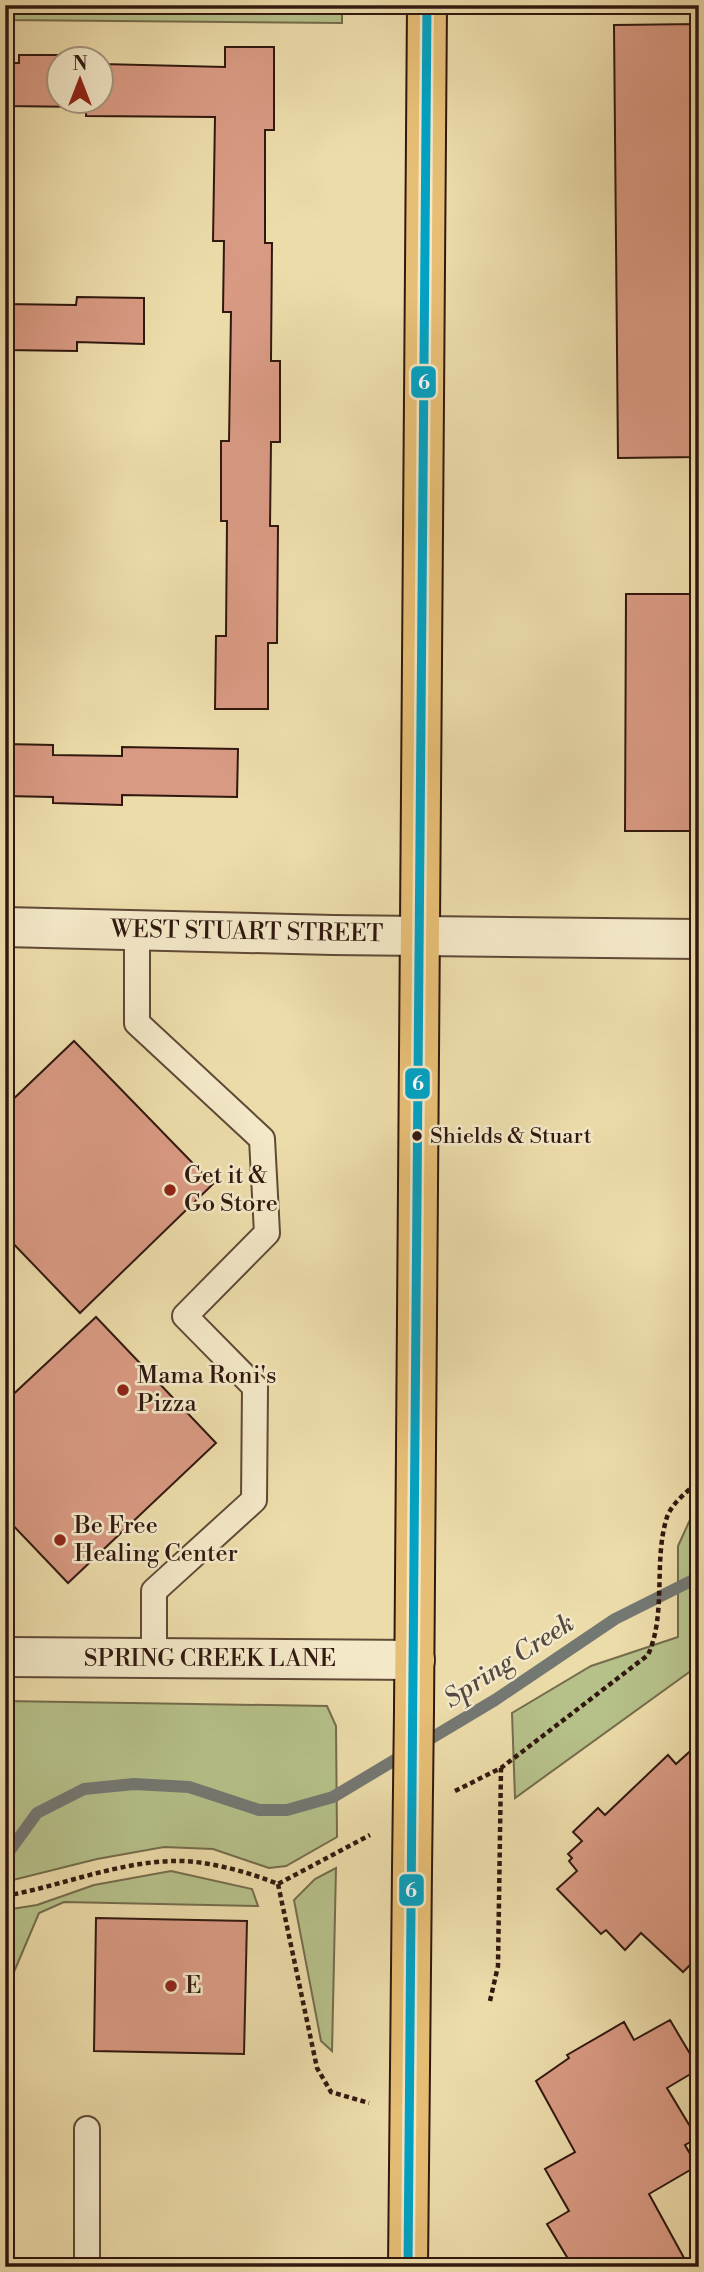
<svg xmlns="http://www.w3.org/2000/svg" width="704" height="2272" font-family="'Libre Bodoni',serif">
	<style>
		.green { fill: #b6c18a; stroke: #746c4c; stroke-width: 2 }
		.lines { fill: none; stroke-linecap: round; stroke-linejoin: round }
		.stream { stroke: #747873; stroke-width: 12 }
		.building { fill: #d99a83; stroke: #31180f; stroke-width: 2 }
		.lane-casing { stroke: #604936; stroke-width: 28 }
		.street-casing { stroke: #604936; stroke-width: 42 }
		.primary-casing { stroke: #31180f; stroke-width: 42 }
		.path { stroke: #31180f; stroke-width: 4.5; stroke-dasharray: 5 3.5; stroke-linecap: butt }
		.lane { stroke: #f3e8c8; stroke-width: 24 }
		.street { stroke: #f3e8c8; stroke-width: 38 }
		.primary { stroke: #e6be75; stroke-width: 38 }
		.primary-bridge-casing { stroke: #31180f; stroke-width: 42; stroke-linecap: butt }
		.primary-bridge { stroke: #e6be75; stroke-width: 38 }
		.bus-1-casing { stroke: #f3e8c8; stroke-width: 14 }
		.bus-1 { stroke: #02a2c4; stroke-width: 9 }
		.bus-dot { fill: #31180f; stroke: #f3e8c8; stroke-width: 2.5 }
		.poi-dot { fill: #8f2418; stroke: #f3e8c8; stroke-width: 2.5 }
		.labels { text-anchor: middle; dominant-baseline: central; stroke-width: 5; stroke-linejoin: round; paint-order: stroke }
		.bus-label { font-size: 22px; fill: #31180f; stroke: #f3e8c8; text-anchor: start }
		.street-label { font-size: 24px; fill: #31180f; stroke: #f3e8c8 }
		.poi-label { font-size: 24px; fill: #31180f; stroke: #f3e8c8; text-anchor: start }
		.water-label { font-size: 26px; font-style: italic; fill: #524841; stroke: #f3e8c8 }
		.line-badge { stroke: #f3e8c8; stroke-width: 2.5 }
		.badge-label { font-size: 19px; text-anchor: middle; font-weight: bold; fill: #fff }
	</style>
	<rect width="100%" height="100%" fill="#ecdcaa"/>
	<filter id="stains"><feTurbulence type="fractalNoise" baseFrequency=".00286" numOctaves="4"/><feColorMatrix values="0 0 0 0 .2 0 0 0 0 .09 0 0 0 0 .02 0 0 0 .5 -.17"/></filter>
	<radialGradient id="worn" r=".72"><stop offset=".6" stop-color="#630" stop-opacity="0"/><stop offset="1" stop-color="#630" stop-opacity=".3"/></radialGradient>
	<g class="green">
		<path d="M 5,5 L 342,5 L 342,23 L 5,20 Z"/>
		<path d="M 699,1500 L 699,1665 L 515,1798 L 512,1713 L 591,1666 L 678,1637 L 678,1546 Z"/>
		<path d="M 5,1701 L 327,1706 L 336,1726 L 337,1837 L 286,1866 L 269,1868 L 213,1849 L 164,1847 L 97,1859 L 5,1882 Z"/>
		<path d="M 336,1868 L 332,2051 L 321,2041 L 294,1900 L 315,1879 Z"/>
		<path d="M 171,1871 L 252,1889 L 258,1906 L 64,1902 L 39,1913 L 5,1993 L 5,1910 L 37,1905 L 94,1885 Z"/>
	</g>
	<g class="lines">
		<path class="stream" d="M 5,1857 L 37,1813 L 84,1789 L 134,1784 L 189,1787 L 259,1810 L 287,1810 L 333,1797 L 495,1700 L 615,1619 L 699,1577"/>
	</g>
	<g class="building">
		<path d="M 699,24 L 699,457 L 618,458 L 614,25 Z"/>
		<path d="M 225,47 L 274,47 L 274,130 L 265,130 L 265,243 L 272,243 L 271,361 L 280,361 L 280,442 L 271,442 L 270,526 L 278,526 L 277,643 L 268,643 L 268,709 L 215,709 L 216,636 L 226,636 L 227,521 L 221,521 L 221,441 L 229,441 L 231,312 L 223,312 L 224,241 L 213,241 L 215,117 L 86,116 L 86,107 L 5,106 L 5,63 L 19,63 L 19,55 L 88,55 L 88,60 L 60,60 L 60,102 L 102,102 L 102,64 L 225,67 Z"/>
		<path d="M 77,297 L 144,298 L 144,344 L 77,342 L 77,351 L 5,350 L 5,304 L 76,305 Z"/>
		<path d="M 626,594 L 699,594 L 699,831 L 625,831 Z"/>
		<path d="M 5,744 L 53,745 L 53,755 L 122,756 L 122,747 L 238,749 L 237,797 L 122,795 L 122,805 L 53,803 L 53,797 L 5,796 Z"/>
		<path d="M 74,1041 L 213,1184 L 80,1313 L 5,1235 L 5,1107 Z"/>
		<path d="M 96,1317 L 216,1443 L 68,1583 L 5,1517 L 5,1402 Z"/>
		<path d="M 699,1743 L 699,1956 L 683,1972 L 641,1933 L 625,1950 L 606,1930 L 601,1934 L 557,1889 L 577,1871 L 569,1861 L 572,1858 L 568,1854 L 582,1841 L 573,1832 L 598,1808 L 605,1815 L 668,1755 L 676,1764 Z"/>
		<path d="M 96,1918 L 247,1921 L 244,2054 L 94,2051 Z"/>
		<path d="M 670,2020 L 699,2069 L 667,2088 L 697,2138 L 685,2145 L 697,2166 L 649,2194 L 689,2267 L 573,2267 L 547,2224 L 569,2211 L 545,2169 L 575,2152 L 536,2081 L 569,2058 L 567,2055 L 624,2022 L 634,2040 Z"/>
	</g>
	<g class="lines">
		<defs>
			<g id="lane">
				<path d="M 137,930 L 137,1023 L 262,1139 L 267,1233 L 185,1316 L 255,1387 L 254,1500 L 154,1591 L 154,1659"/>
				<path d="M 87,2129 L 87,2267"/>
			</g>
			<g id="street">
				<path d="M 5,927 L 333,935 L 699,939"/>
				<path d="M 5,1657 L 415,1660"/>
			</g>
			<g id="primary">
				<path d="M 414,1710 L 427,5"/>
				<path d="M 408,2267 L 412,1870"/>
			</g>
		</defs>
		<use href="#lane" class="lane-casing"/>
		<use href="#street" class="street-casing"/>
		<use href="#primary" class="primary-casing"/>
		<g class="path">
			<path d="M 351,5 L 356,8"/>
			<path d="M 455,1791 L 501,1768 L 648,1655 C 667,1613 653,1561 667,1517 C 672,1503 688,1491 699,1481"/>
			<path d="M 278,1884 L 317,2068 L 331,2092 L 369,2103"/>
			<path d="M 5,1896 C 61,1886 117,1862 174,1861 C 205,1860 249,1872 278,1884 L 370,1835"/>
			<path d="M 490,2001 L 498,1966 L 501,1768"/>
		</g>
		<use href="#lane" class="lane"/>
		<use href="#street" class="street"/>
		<use href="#primary" class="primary"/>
		<defs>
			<path id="primary-bridge" d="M 412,1870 L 414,1710"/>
		</defs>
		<use href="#primary-bridge" class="primary-bridge-casing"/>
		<use href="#primary-bridge" class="primary-bridge"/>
		<defs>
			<path id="bus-1" d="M 408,2267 L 427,5"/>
		</defs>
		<use href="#bus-1" class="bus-1-casing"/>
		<use href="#bus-1" class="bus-1"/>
	</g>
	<circle class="bus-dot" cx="417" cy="1136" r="6"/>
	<g class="poi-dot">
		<circle cx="170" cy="1190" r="7"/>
		<circle cx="123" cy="1390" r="7"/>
		<circle cx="60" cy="1540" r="7"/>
		<circle cx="171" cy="1986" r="7"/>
	</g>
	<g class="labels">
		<g class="bus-label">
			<text x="430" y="1136">Shields &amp; Stuart</text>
		</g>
		<g class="street-label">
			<text transform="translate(247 932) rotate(1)">WEST STUART STREET</text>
			<text x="210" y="1659">SPRING CREEK LANE</text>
		</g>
		<g class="poi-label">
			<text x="184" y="1176">Get it &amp;<tspan x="184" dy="28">Go Store</tspan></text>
			<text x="137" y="1376">Mama Roni's<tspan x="137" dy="28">Pizza</tspan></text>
			<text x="74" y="1526">Be Free<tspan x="74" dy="28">Healing Center</tspan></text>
			<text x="185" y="1986">E</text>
		</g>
		<g class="water-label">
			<text transform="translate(509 1661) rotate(-33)">Spring Creek</text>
		</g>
	</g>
	<g class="line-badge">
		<rect x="410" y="365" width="27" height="34" rx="7" fill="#02a2c4"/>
		<rect x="404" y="1067" width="27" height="33" rx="7" fill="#02a2c4"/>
		<rect x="398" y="1873" width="27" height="34" rx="7" fill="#02a2c4"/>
	</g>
	<g class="badge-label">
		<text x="424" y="389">6</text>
		<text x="418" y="1090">6</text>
		<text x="411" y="1897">6</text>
	</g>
	<rect width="704" height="2272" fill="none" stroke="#ecdcaa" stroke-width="28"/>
	<rect x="7" y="7" width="690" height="2258" fill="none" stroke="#31180f" stroke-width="3.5"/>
	<rect x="14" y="14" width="676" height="2244" fill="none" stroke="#31180f" stroke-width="2"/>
	<g transform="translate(80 80)"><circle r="33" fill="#f3e8c8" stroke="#a5957e" stroke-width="2"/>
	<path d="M0-5L12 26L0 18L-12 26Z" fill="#8f2418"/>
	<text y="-10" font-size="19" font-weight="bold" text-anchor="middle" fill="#31180f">N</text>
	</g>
	<rect width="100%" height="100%" filter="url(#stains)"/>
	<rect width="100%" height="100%" fill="url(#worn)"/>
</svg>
